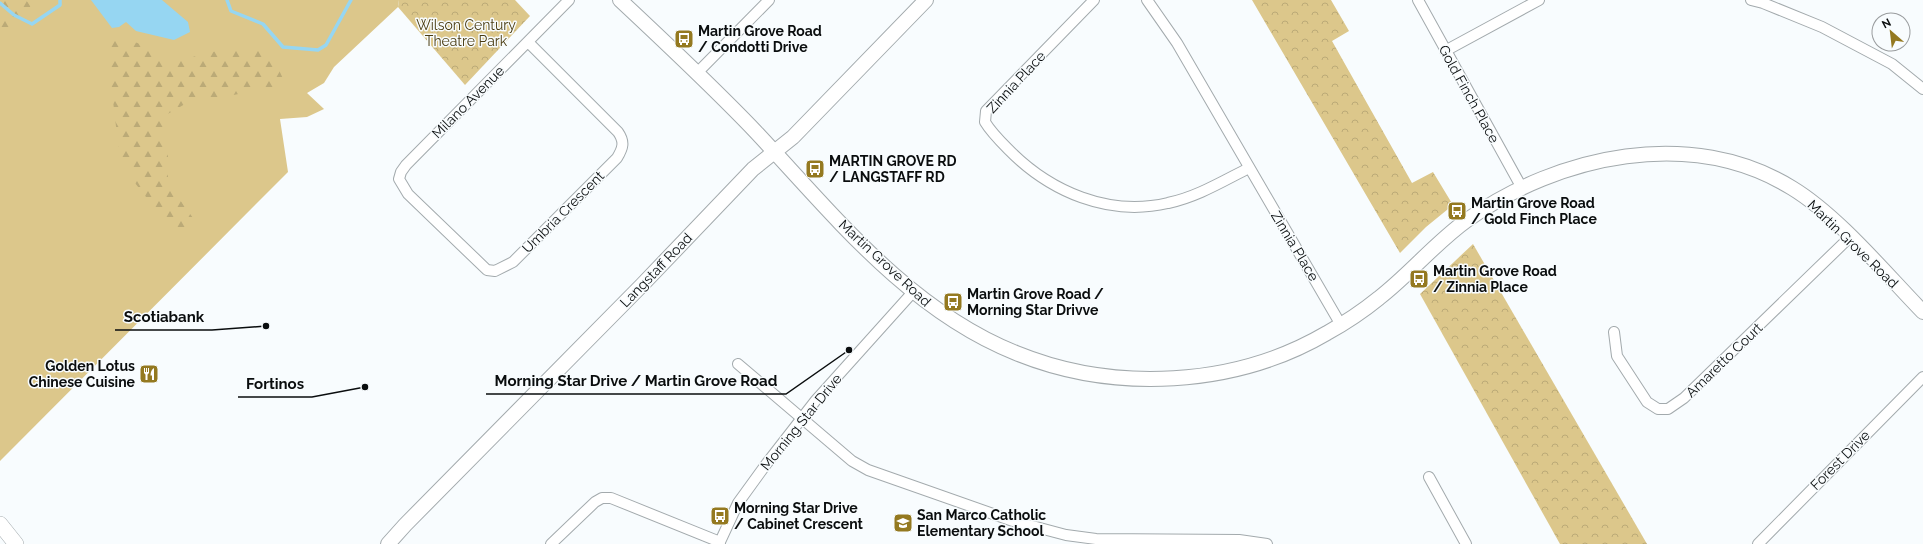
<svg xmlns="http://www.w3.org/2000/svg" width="1923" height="544" font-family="Raleway,sans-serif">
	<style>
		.grass { fill: #dcc78b }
		.forest { fill: url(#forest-firs) }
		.park { fill: url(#park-crowns) }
		.water { fill: #96d6f2 }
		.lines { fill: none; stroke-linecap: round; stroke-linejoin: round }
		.stream { stroke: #96d6f2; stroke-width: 3.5 }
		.street-casing { stroke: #a3aaad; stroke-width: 12 }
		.secondary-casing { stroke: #a3aaad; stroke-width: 16 }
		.primary-casing { stroke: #a3aaad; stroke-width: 16 }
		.street { stroke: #fff; stroke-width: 10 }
		.secondary { stroke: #fff; stroke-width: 14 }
		.primary { stroke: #fff; stroke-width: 15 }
		.labels { text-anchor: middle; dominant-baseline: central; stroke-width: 3; stroke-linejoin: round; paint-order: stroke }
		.park-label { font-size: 14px; fill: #493b10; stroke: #f8fcfe }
		.poi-label { font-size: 14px; font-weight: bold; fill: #0a0d0e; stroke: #f8fcfe; text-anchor: start }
		.street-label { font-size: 14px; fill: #0a0d0e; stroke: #f8fcfe }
		.leader { fill: none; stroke: #0a0d0e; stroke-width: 1.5 }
		.callout-dot { fill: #0a0d0e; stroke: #f8fcfe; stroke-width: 1.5 }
		.callout-label { font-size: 15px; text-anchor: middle; font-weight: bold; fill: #0a0d0e; stroke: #f8fcfe; stroke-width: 3; stroke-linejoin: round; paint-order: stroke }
	</style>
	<defs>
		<pattern id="forest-firs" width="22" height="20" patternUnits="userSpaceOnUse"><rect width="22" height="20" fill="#dcc78b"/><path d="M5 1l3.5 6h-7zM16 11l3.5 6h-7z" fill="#ba7"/></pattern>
		<pattern id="park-crowns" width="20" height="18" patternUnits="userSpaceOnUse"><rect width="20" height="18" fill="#dcc78b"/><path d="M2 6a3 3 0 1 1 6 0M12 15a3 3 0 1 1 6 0" fill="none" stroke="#ba7"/></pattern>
	</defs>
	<rect width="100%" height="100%" fill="#f8fcfe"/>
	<path class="grass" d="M 0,0 L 399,0 L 398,7 L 334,67 L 324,83 L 307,93 L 324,109 L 307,117 L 280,119 L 288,172 L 0,461 Z"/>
	<g class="forest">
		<path d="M 0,0 L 26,0 L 30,5 L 33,16 L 20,24 L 0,31 Z"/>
		<path d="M 112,34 L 146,46 L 169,63 L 232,47 L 269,49 L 286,85 L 185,104 L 166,115 L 162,133 L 168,155 L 168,183 L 193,218 L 188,228 L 169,226 L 135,183 L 119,152 L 108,58 Z"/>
	</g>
	<g class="park">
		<path d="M 399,0 L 515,0 L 530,16 L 465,85 L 398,7 Z"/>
		<path d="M 1252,0 L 1331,0 L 1349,31 L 1332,41 L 1412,183 L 1433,172 L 1453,205 L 1426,227 L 1400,253 Z"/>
		<path d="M 1473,244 L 1647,544 L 1560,544 L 1420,294 Z"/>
	</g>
	<path class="water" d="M 91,0 L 162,0 L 188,22 L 190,32 L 174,40 L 136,31 L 126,22 L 119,27 L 112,28 Z"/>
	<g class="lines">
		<g class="stream">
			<path d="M 227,0 L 231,11 L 263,24 L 283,47 L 318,50 L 326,45 L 351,0"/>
			<path d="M 0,3 L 14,15 L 32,24 L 60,5 L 60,0"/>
		</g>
		<defs>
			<g id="street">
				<path d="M 1094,0 L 986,111 L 985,122 C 991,132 1000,141 1008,149 C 1050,192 1109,217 1168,203 C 1197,197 1223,181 1249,168"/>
				<path d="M 1147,0 L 1177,43 L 1341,325"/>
				<path d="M 1418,0 L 1522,188"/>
				<path d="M 1751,0 L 1763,3 L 1822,27 L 1892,64 L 1923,89"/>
				<path d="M 528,42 L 618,132 C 625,142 623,148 617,158 L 513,262 L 495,271 L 487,270 L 408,194 L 399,179 L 401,172 L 406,165 L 569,0"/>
				<path d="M 1445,51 L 1539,0"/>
				<path d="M 697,73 L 769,0"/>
				<path d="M 1614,332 L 1617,356 L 1647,402 L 1658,409 L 1668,409 L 1684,398 L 1850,237"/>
				<path d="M 738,364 L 852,461 L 868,470 L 1013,521 L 1066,535 L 1096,539 L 1239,540 L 1267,544"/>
				<path d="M 1429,477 L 1466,544"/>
				<path d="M 551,544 L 595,502 L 602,498 L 611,498 L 720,542"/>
				<path d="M 719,544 L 738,503 L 767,463 L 816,400 L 913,292"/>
				<path d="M 1758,544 L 1923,377"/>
			</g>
			<g id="secondary">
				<path d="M 620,0 C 666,43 712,86 755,131 C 833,214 908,310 1016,353 C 1114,393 1235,387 1327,333 C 1345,323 1363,311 1379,298 C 1410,274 1435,243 1467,220 C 1559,155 1691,126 1792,188 C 1838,216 1885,273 1923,312"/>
				<path d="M 388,544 L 405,525 L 642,285 L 753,169 L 793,137 L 926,0"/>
			</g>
			<path id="primary" d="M 0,524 L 16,544"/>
		</defs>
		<use href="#street" class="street-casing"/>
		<use href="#secondary" class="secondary-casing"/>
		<use href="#primary" class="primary-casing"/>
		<use href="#street" class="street"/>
		<use href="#secondary" class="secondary"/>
		<use href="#primary" class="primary"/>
	</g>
	<defs>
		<symbol id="bus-square" viewBox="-11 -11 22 22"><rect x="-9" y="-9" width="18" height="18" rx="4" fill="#947920" stroke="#f8fcfe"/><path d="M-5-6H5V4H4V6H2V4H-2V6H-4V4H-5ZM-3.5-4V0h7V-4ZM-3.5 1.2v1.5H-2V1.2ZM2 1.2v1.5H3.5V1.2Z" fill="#fff"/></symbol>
		<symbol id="restaurant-square" viewBox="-11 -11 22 22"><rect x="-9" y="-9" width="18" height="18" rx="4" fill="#947920" stroke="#f8fcfe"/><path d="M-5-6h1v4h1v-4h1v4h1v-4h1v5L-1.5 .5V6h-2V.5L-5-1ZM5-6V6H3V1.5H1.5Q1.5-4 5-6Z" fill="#fff"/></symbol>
		<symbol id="school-square" viewBox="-11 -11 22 22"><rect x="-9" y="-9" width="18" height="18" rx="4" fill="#947920" stroke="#f8fcfe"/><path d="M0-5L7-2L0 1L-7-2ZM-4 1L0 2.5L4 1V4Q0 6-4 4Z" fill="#fff"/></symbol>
	</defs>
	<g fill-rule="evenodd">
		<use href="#bus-square" x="673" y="28" width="22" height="22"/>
		<use href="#bus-square" x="804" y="158" width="22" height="22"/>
		<use href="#bus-square" x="1446" y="200" width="22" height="22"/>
		<use href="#bus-square" x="1408" y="268" width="22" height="22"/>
		<use href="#bus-square" x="942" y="291" width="22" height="22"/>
		<use href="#restaurant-square" x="138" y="363" width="22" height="22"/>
		<use href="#bus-square" x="709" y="505" width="22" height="22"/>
		<use href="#school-square" x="892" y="512" width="22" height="22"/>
	</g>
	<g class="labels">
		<g class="park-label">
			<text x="466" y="25">Wilson Century<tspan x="466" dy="16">Theatre Park</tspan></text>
		</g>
		<g class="poi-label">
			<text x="698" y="31">Martin Grove Road<tspan x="698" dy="16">/ Condotti Drive</tspan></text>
			<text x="829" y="161">MARTIN GROVE RD<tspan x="829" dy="16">/ LANGSTAFF RD</tspan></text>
			<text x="1471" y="203">Martin Grove Road<tspan x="1471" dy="16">/ Gold Finch Place</tspan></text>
			<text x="1433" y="271">Martin Grove Road<tspan x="1433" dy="16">/ Zinnia Place</tspan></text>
			<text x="967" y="294">Martin Grove Road /<tspan x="967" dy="16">Morning Star Drivve</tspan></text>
			<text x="135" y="366" text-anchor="end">Golden Lotus<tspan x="135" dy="16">Chinese Cuisine</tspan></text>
			<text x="734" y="508">Morning Star Drive<tspan x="734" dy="16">/ Cabinet Crescent</tspan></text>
			<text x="917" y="515">San Marco Catholic<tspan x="917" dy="16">Elementary School</tspan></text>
		</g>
		<g class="street-label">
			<text transform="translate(1016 82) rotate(-47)">Zinnia Place</text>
			<text transform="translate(1469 94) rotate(61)">Gold Finch Place</text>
			<text transform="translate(468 102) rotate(-45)">Milano Avenue</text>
			<text transform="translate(563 212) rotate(-45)">Umbria Crescent</text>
			<text transform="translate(1853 244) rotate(44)">Martin Grove Road</text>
			<text transform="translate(1295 246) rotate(59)">Zinnia Place</text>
			<text transform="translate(885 263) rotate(43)">Martin Grove Road</text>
			<text transform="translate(656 270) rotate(-46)">Langstaff Road</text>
			<text transform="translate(1724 360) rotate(-44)">Amaretto Court</text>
			<text transform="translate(801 422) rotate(-51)">Morning Star Drive</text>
			<text transform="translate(1840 460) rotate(-45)">Forest Drive</text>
		</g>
	</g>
	<path class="leader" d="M266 326L212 330H115M849 350L786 394H486M365 387L312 397H238"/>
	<g class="callout-dot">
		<circle cx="266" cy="326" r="4"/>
		<circle cx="849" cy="350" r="4"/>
		<circle cx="365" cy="387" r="4"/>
	</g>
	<g class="callout-label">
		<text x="164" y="322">Scotiabank</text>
		<text x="636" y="386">Morning Star Drive / Martin Grove Road</text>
		<text x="275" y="389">Fortinos</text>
	</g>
	<g transform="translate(1891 32) rotate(332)"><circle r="19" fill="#f8fcfe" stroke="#999c9e"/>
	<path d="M0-3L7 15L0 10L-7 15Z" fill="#947920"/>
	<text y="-6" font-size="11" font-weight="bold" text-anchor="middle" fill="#0a0d0e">N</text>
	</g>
</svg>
